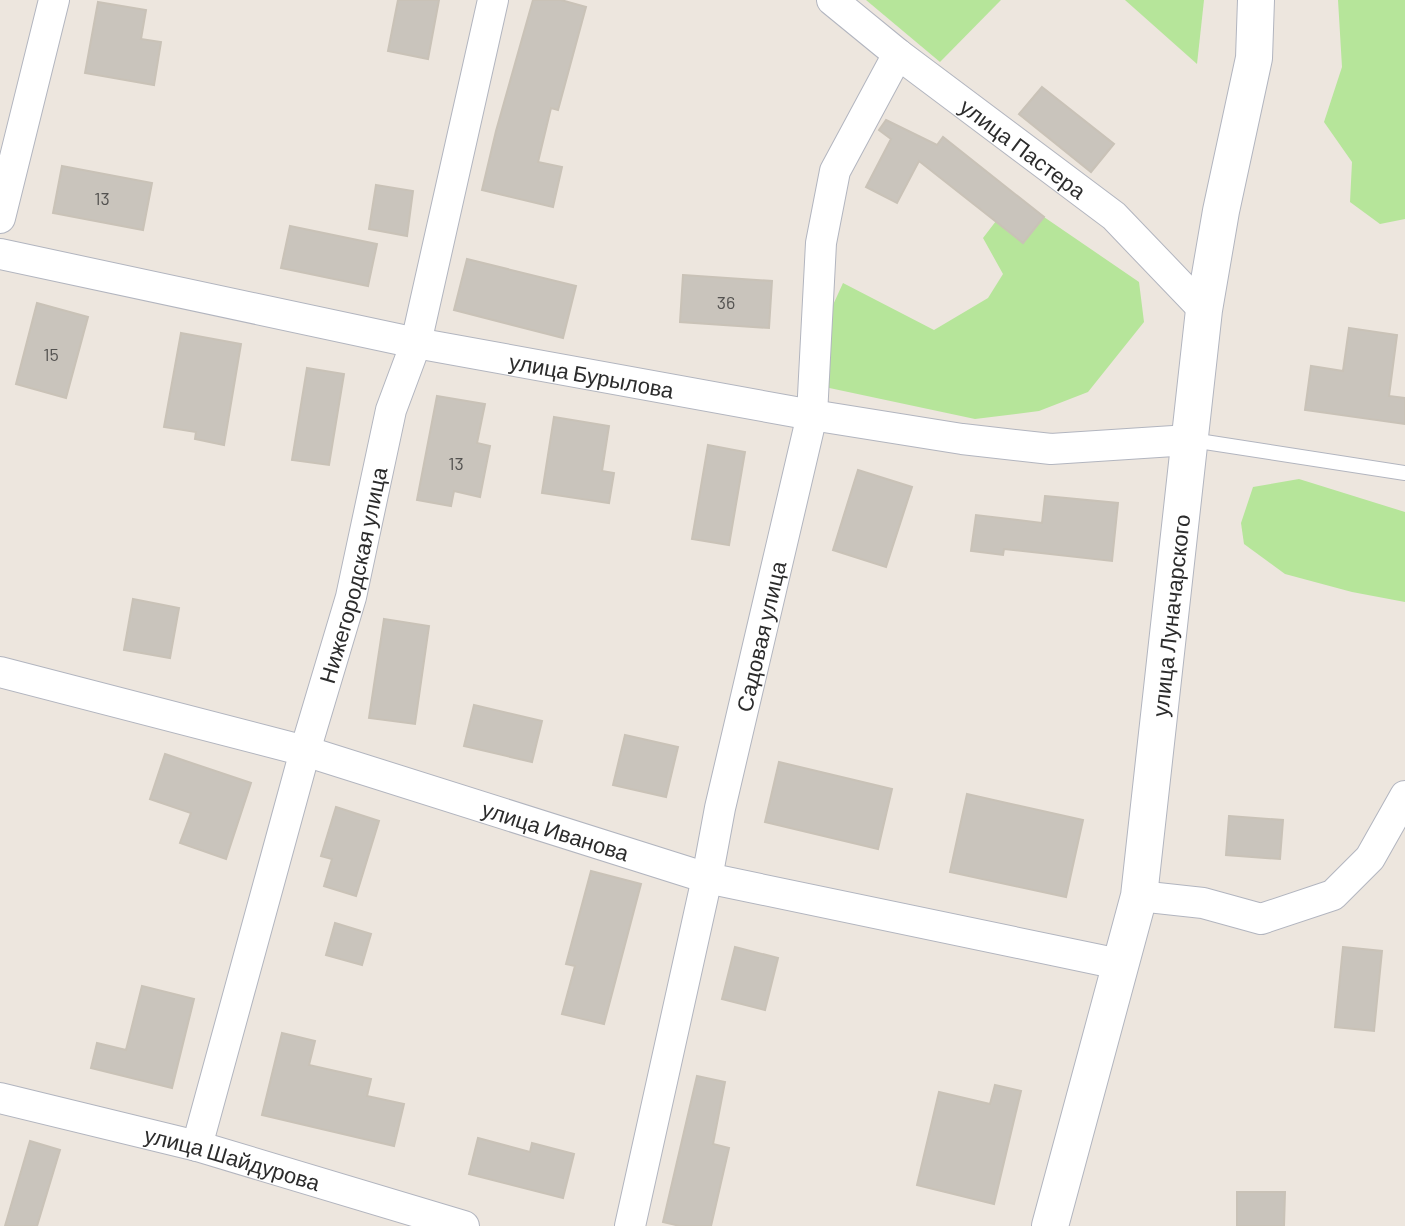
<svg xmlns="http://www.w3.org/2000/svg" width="1405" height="1226" font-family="Barlow,sans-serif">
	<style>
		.green { fill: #b6e59a }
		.building { fill: #c9c4bc; stroke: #c9c2b7; stroke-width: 2 }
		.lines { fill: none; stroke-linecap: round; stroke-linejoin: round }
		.service-casing { stroke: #b2b5bf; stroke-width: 16 }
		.minor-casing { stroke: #b2b5bf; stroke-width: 32 }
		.tertiary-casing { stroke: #b2b5bf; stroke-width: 38 }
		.service { stroke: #fff; stroke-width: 14 }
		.minor { stroke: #fff; stroke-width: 30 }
		.tertiary { stroke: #fff; stroke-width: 36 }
		.labels { text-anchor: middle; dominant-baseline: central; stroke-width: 6; stroke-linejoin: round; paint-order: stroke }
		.number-label { font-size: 18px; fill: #535250 }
		.street-label { font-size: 22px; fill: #2c2c2c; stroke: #fff }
	</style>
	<rect width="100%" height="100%" fill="#ede6de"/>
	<g class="green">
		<path d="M 866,0 L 1001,0 L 940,62 Z"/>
		<path d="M 1125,0 L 1204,0 L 1197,64 Z"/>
		<path d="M 1338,0 L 1405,0 L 1405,219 L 1380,224 L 1350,202 L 1352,162 L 1324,122 L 1342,67 Z"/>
		<path d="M 1044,217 L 1139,282 L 1144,322 L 1088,392 L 1039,411 L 975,419 L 820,386 L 817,340 L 843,283 L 934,330 L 988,298 L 1003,274 L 983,238 L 996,221 L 1023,243 Z"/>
		<path d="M 1299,479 L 1405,512 L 1405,602 L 1352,592 L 1285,574 L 1244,544 L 1241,523 L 1253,487 Z"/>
	</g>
	<g class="building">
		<path d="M 398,0 L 439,0 L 428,59 L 388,51 Z"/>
		<path d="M 533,0 L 561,0 L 586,7 L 558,110 L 551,108 L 538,162 L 562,167 L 553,207 L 482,190 L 496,131 Z"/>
		<path d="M 98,2 L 146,10 L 141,39 L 161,42 L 154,85 L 85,73 Z"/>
		<path d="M 1042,87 L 1114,144 L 1091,172 L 1019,114 Z"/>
		<path d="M 886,120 L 937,145 L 943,137 L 1044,217 L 1023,243 L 919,161 L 897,203 L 866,187 L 891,139 L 879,130 Z"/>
		<path d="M 62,166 L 152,183 L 143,230 L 53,213 Z"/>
		<path d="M 376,185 L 413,191 L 407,236 L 369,229 Z"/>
		<path d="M 290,226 L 377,244 L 368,286 L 281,268 Z"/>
		<path d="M 467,259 L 576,286 L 563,338 L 454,310 Z"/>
		<path d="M 683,275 L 772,281 L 769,328 L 680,322 Z"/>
		<path d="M 37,303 L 88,317 L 66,398 L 16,384 Z"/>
		<path d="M 1349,328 L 1397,335 L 1389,396 L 1405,398 L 1405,424 L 1305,410 L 1311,366 L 1343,371 Z"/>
		<path d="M 181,333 L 241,344 L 224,445 L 195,439 L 196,432 L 164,427 Z"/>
		<path d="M 307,368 L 344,374 L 329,465 L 292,460 Z"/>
		<path d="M 437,396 L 485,404 L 477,443 L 490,446 L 480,497 L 454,491 L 451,506 L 417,500 Z"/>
		<path d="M 554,417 L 609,426 L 602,471 L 614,473 L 609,503 L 542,493 Z"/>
		<path d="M 708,445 L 745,452 L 729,545 L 692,539 Z"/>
		<path d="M 858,470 L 912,487 L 886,567 L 833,550 Z"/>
		<path d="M 1045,496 L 1118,503 L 1112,561 L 1004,549 L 1003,555 L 971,551 L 976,515 L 1042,523 Z"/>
		<path d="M 133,599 L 179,608 L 170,658 L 124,650 Z"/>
		<path d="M 384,619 L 429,626 L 415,724 L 369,718 Z"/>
		<path d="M 474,705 L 542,721 L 532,762 L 464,746 Z"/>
		<path d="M 625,735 L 678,747 L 666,797 L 613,785 Z"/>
		<path d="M 165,754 L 251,783 L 226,859 L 180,843 L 191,813 L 150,799 Z"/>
		<path d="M 779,762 L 892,789 L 878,849 L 765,822 Z"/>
		<path d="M 967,794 L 1083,820 L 1066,897 L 950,872 Z"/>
		<path d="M 336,807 L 379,821 L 356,896 L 324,886 L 332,859 L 321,856 Z"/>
		<path d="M 1229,816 L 1283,820 L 1280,859 L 1226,855 Z"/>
		<path d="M 591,871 L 641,884 L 604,1024 L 562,1014 L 575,966 L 566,964 Z"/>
		<path d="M 335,923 L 371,934 L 362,965 L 326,955 Z"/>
		<path d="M 735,947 L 778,958 L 765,1010 L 722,999 Z"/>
		<path d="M 1343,947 L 1382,951 L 1374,1031 L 1335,1027 Z"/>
		<path d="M 142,986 L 194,999 L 172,1088 L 91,1068 L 97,1043 L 126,1050 Z"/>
		<path d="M 282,1033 L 315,1041 L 309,1065 L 371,1079 L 367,1096 L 404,1104 L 394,1146 L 262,1115 Z"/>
		<path d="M 697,1076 L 725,1082 L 713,1144 L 729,1148 L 711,1226 L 680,1226 L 663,1222 Z"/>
		<path d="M 995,1085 L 1021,1091 L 994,1204 L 917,1185 L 939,1092 L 990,1104 Z"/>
		<path d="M 478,1138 L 530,1152 L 532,1143 L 574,1154 L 563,1198 L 469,1174 Z"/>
		<path d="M 30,1141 L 60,1150 L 37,1226 L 5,1226 Z"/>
		<path d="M 1237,1192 L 1285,1192 L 1284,1226 L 1237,1226 Z"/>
	</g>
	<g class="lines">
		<defs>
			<path id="service" d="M 1192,440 L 1405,473"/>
			<g id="minor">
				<path id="s1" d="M 832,0 L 898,54 L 1114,216 L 1204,310"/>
				<path d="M 0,218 L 54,0"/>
				<path id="s2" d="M 0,254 L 416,343 L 812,415 L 962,439 L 1051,449 L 1189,440"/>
				<path id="s3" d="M 0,672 L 305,751 L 707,878 L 1119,964"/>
				<path d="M 1139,896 L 1203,903 L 1261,919 L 1333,895 L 1370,858 L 1405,796"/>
				<path id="s4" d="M 0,1098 L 197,1146 L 464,1226"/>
				<path id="s5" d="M 197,1146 L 305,751 L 351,597 L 391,410 L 416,343 L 493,0"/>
				<path id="s6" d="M 630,1226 L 707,878 L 720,808 L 812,415 L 821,243 L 835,171 L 898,54"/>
			</g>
			<g id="tertiary">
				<path id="s7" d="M 1050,1226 L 1139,896 L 1204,310 L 1221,211 L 1254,58 L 1256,0"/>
			</g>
		</defs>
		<use href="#service" class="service-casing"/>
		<use href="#minor" class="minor-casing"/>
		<use href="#tertiary" class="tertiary-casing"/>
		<use href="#service" class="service"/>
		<use href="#minor" class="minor"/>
		<use href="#tertiary" class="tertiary"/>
	</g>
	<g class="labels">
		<g class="number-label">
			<text x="102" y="198">13</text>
			<text x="726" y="302">36</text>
			<text x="51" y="354">15</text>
			<text x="456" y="463">13</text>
		</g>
		<g class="street-label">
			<text stroke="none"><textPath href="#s1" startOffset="242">улица Пастера</textPath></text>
			<text stroke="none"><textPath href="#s2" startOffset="604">улица Бурылова</textPath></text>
			<text stroke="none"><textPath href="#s5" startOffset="592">Нижегородская улица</textPath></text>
			<text stroke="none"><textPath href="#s7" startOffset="624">улица Луначарского</textPath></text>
			<text stroke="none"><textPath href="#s6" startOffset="604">Садовая улица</textPath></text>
			<text stroke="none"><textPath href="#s3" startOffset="578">улица Иванова</textPath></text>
			<text stroke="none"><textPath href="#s4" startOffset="240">улица Шайдурова</textPath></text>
		</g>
	</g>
</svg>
